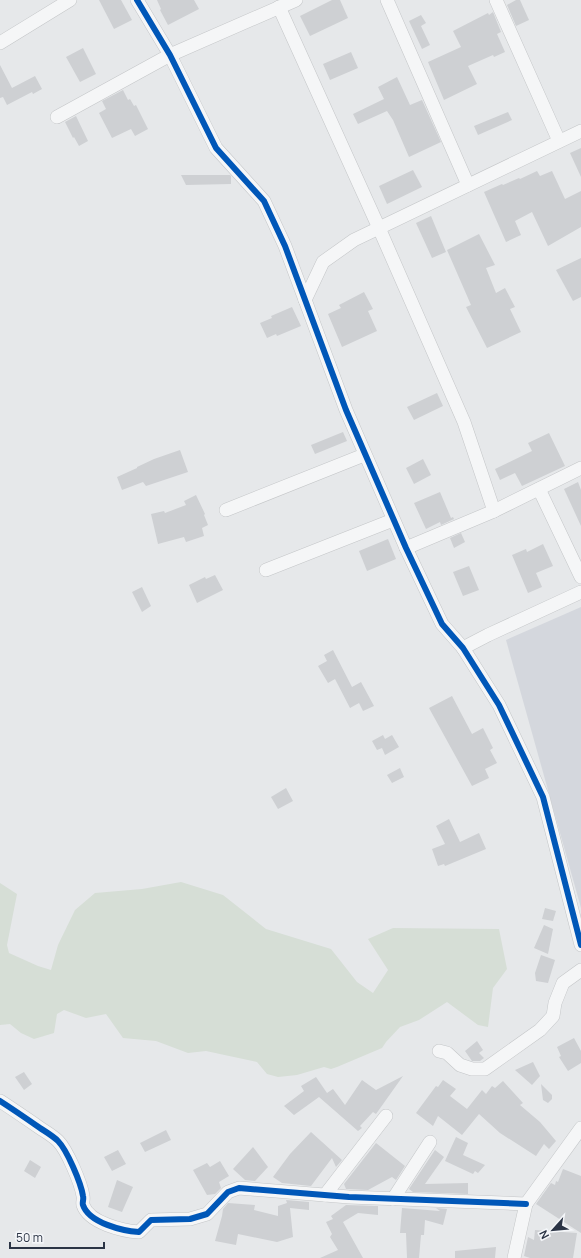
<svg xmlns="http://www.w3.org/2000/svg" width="581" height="1258" font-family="Manrope,sans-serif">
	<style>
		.built { fill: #d4d7dd }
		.green { fill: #d6ded6 }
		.building { fill: #ced0d3 }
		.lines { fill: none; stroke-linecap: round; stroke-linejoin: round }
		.minor-casing { stroke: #c4c6c8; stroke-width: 14 }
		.minor { stroke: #f5f6f7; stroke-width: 13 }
		.cycleway-casing { stroke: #f4f6f9; stroke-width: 8 }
		.cycleway { stroke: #0057b8; stroke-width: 6 }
	</style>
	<rect width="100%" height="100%" fill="#e6e8ea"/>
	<path class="built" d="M 581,607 L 581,908 L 506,640 Z"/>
	<path class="green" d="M 181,882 L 223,895 L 266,929 L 331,949 L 357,982 L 373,993 L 388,970 L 368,939 L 393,928 L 499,929 L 507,969 L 493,988 L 488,1027 L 478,1025 L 447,1002 L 419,1020 L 400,1027 L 386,1042 L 382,1048 L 337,1067 L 331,1069 L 324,1067 L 297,1075 L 278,1077 L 267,1074 L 257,1062 L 206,1051 L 188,1053 L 156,1041 L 123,1038 L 106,1014 L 86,1018 L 64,1010 L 57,1014 L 54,1033 L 34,1039 L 21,1033 L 10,1024 L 0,1025 L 0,883 L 17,894 L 7,945 L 9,953 L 38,966 L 51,970 L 58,945 L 75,910 L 95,893 L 142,889 Z"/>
	<g class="building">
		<path d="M 99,0 L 121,0 L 132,20 L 114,29 Z"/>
		<path d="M 157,0 L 194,0 L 199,9 L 168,25 L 160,10 L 161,9 Z"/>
		<path d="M 332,0 L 340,0 L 348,18 L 310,36 L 300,16 Z"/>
		<path d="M 516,0 L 520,0 L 529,20 L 516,26 L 507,5 Z"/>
		<path d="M 493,12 L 501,32 L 497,34 L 505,52 L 494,57 L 493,55 L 468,66 L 477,84 L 444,100 L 428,62 L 461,47 L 453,31 L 488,13 L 489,15 Z"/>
		<path d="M 421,15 L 426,23 L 421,26 L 430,45 L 422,49 L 409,21 Z"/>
		<path d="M 83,48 L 96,74 L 80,82 L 66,57 Z"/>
		<path d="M 351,52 L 358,68 L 330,80 L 323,64 Z"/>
		<path d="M 0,65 L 12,88 L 35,76 L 42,89 L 33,94 L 32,92 L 7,105 L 3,97 L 0,98 Z"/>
		<path d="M 397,77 L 410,105 L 422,100 L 441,142 L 409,157 L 393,120 L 387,111 L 358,124 L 353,114 L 384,99 L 378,87 Z"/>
		<path d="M 123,90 L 128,100 L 130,99 L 134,106 L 136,105 L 148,129 L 135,136 L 131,129 L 112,138 L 99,113 L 106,109 L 102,101 Z"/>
		<path d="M 508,112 L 512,120 L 478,135 L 474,126 Z"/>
		<path d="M 76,116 L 88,141 L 79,146 L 74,137 L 73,138 L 65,122 Z"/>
		<path d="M 581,148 L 581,177 L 570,153 Z"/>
		<path d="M 413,170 L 422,187 L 387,204 L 379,186 Z"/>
		<path d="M 537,171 L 540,176 L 552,171 L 565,199 L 581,191 L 581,227 L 548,246 L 532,212 L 515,221 L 521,235 L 506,242 L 484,192 L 502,184 L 503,185 L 519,178 L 520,179 Z"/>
		<path d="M 181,175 L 230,175 L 231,176 L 231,184 L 186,185 Z"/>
		<path d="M 431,216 L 446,252 L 432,258 L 416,223 Z"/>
		<path d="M 479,234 L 495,265 L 486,268 L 496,293 L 505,288 L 515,307 L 510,309 L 521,332 L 487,348 L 466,307 L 471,305 L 447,250 Z"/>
		<path d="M 581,258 L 581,297 L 573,301 L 556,270 Z"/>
		<path d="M 364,292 L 373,309 L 368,311 L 377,331 L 342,347 L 328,314 L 341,308 L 339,305 Z"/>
		<path d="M 292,307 L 301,326 L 277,336 L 276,334 L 267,338 L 260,323 L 272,318 L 271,316 Z"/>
		<path d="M 437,393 L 443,406 L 414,420 L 407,407 Z"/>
		<path d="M 343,432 L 347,441 L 315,454 L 311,445 Z"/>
		<path d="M 549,433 L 565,466 L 522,486 L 515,473 L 500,480 L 495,469 L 532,451 L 528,443 Z"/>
		<path d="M 180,450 L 188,472 L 146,486 L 143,482 L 122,490 L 117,477 L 137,468 L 137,467 L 154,459 Z"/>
		<path d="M 423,459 L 431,475 L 414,484 L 406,468 Z"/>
		<path d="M 578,482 L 581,490 L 581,526 L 564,489 Z"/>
		<path d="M 440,492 L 451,518 L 453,517 L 454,519 L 441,525 L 440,522 L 426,529 L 414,503 Z"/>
		<path d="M 196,495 L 205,514 L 204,515 L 208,525 L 202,528 L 204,536 L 186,542 L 184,537 L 158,544 L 151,514 L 164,511 L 165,513 L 186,505 L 184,501 Z"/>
		<path d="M 461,533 L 465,542 L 454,548 L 450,538 Z"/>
		<path d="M 388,539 L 396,559 L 367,571 L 359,551 Z"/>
		<path d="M 543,544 L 553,566 L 536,573 L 542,587 L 528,593 L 512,555 L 526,549 L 527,552 Z"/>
		<path d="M 469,566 L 479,590 L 463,596 L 453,572 Z"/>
		<path d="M 215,575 L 223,590 L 197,603 L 189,585 L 205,577 L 206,579 Z"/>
		<path d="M 142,587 L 151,606 L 142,612 L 132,592 Z"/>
		<path d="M 333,650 L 352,687 L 361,682 L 374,706 L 363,711 L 359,703 L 350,708 L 335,679 L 328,683 L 318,666 L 327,661 L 324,655 Z"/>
		<path d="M 452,696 L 472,734 L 483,728 L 493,748 L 490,750 L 497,763 L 485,769 L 489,778 L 472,786 L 429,708 Z"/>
		<path d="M 383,735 L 385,739 L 392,735 L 399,747 L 385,755 L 382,748 L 377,750 L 372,741 Z"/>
		<path d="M 400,768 L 404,777 L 392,783 L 387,775 Z"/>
		<path d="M 286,788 L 293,801 L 278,809 L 271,797 Z"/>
		<path d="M 449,819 L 460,842 L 479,833 L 486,849 L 445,866 L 444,864 L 438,866 L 432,849 L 445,844 L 436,826 Z"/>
		<path d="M 545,908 L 556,911 L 553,921 L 542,919 Z"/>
		<path d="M 544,925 L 553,929 L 548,954 L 534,948 Z"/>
		<path d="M 541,955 L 555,960 L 548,983 L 536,981 L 535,973 Z"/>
		<path d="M 574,1038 L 581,1051 L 581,1063 L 568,1071 L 559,1057 L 561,1056 L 557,1047 Z"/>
		<path d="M 477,1041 L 483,1050 L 479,1053 L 484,1058 L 480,1061 L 472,1061 L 465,1051 Z"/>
		<path d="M 533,1062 L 540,1076 L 532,1085 L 515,1070 Z"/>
		<path d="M 24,1072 L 32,1084 L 24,1090 L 15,1077 Z"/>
		<path d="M 403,1076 L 376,1114 L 373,1112 L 360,1126 L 362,1128 L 358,1131 L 319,1097 L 294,1115 L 284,1106 L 304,1091 L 301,1086 L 316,1077 L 327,1093 L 333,1089 L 345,1105 L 362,1080 L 376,1090 Z"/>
		<path d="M 443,1080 L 456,1089 L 450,1096 L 467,1109 L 482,1090 L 486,1094 L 492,1086 L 495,1088 L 503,1081 L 523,1103 L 520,1105 L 540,1122 L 556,1141 L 549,1149 L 544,1144 L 536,1156 L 500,1133 L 479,1114 L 462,1135 L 438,1116 L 433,1126 L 416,1113 L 436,1086 L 438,1087 Z"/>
		<path d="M 541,1084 L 552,1095 L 552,1099 L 548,1103 L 543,1100 Z"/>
		<path d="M 166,1130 L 171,1140 L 145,1152 L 140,1143 Z"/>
		<path d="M 311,1132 L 342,1160 L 336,1167 L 332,1158 L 311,1186 L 282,1183 L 273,1177 L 290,1154 Z"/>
		<path d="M 456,1137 L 468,1143 L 463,1155 L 485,1165 L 478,1173 L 475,1171 L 473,1174 L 445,1161 Z"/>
		<path d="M 376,1143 L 405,1166 L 396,1180 L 392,1177 L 368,1190 L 346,1189 L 344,1184 Z"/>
		<path d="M 253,1147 L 268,1167 L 255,1181 L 245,1180 L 233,1169 Z"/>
		<path d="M 118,1150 L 126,1164 L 112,1171 L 104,1157 Z"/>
		<path d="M 435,1150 L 444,1157 L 425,1184 L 468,1183 L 468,1194 L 413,1192 L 409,1189 Z"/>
		<path d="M 30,1160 L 41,1167 L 35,1178 L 24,1171 Z"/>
		<path d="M 220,1161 L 229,1176 L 219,1182 L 221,1188 L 215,1194 L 207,1195 L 193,1170 L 207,1163 L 210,1167 Z"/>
		<path d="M 563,1169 L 581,1176 L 581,1233 L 536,1204 L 551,1183 L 555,1185 L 556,1181 L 558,1182 Z"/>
		<path d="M 117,1180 L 133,1187 L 122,1212 L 108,1207 Z"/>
		<path d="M 286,1200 L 309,1202 L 309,1210 L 290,1208 L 293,1237 L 277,1242 L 238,1234 L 236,1245 L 215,1241 L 222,1216 L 223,1209 L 228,1203 L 255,1205 L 254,1210 L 278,1216 L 278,1206 L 287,1203 Z"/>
		<path d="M 346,1205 L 378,1206 L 378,1215 L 358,1213 L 343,1222 L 363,1258 L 320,1258 L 338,1250 L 330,1237 L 332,1234 L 326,1222 L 333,1219 L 331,1216 Z"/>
		<path d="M 402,1208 L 440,1211 L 436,1208 L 447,1209 L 443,1225 L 425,1220 L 424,1235 L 421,1235 L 419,1258 L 407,1258 L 406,1233 L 400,1233 Z"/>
		<path d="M 535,1230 L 577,1233 L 573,1258 L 530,1258 L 524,1256 L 528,1237 L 534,1240 Z"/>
		<path d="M 496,1247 L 495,1258 L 455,1258 L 455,1251 Z"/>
	</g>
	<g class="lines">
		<defs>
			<g id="minor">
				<path d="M 137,0 L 170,55 L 216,148 L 264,201 L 285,246 L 346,410 L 406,548 L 442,624 L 463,648 L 499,705 L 543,797 L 581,945"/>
				<path d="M 387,0 L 468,185"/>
				<path d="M 496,0 L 559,141"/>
				<path d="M 279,7 L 379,228 L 464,422 L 494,511"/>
				<path d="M 0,43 L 70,0"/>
				<path d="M 57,117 L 170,55 L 296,0"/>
				<path d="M 305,300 L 323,262 L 354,240 L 581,131"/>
				<path d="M 539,489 L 581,577"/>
				<path d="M 226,510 L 364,455"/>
				<path d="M 406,548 L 494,511 L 581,468"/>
				<path d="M 266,570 L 393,520"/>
				<path d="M 463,648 L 488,635 L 581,592"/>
				<path d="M 439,1051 L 447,1053 L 460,1065 L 472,1069 L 485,1069 L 540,1030 L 553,1016 L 555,1003 L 563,983 L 581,970"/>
				<path d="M 0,1101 C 14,1110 27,1119 40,1128 C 46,1132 53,1136 58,1141 C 67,1150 81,1183 83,1196 C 84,1199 82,1203 83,1205 C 89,1223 123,1231 139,1232 L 151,1220 L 190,1219 L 207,1214 L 228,1192 L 239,1188 L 349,1197 L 526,1204"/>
				<path d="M 325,1195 L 386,1116"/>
				<path d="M 393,1199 L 430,1142"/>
				<path d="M 514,1258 L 526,1204 L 581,1128"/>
			</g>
		</defs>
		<use href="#minor" class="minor-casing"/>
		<use href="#minor" class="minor"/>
		<defs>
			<g id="cycleway">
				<path d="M 137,0 L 170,55 L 216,148 L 264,201 L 285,246 L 346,410 L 406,548 L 442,624 L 463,648 L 499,705 L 543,797 L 581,945"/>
				<path d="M 0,1101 C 14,1110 27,1119 40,1128 C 46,1132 53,1136 58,1141 C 67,1150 81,1183 83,1196 C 84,1199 82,1203 83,1205 C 89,1223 123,1231 139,1232 L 151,1220 L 190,1219 L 207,1214 L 228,1192 L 239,1188 L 349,1197 L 526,1204"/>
			</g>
		</defs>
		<use href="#cycleway" class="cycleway-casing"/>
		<use href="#cycleway" class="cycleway"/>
	</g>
	<g transform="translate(553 1230) rotate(243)" stroke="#f4f6f9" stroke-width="3" paint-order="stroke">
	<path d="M0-3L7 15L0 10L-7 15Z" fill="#2b3445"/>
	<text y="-6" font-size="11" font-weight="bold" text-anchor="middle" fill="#2b3445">N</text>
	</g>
	<path d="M10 1242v6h94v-6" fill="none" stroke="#2b3445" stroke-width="2"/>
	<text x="16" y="1242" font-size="12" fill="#2b3445" stroke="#f4f6f9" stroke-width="3" paint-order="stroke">50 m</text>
</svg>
